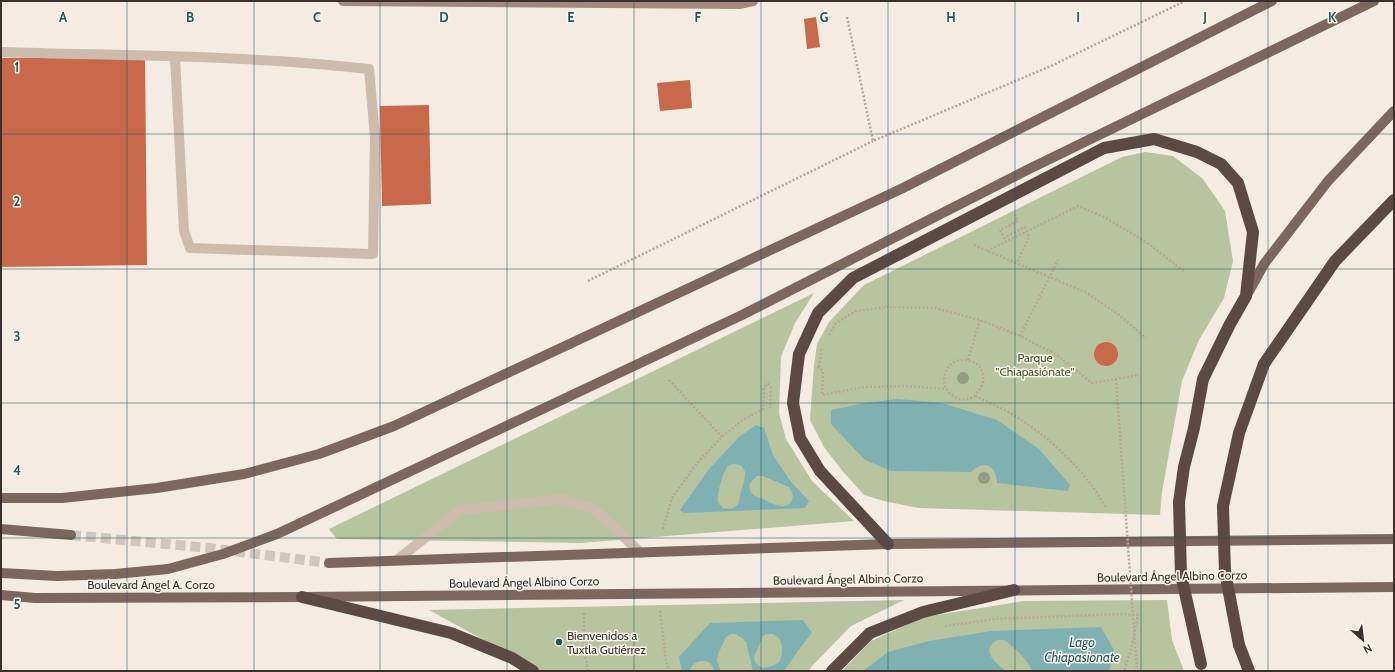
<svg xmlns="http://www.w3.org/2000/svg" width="1395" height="672" font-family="Cabin,sans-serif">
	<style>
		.green { fill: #b8c4a0 }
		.water { fill: #7fb0b2; fill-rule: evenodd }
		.building { fill: #c8694b }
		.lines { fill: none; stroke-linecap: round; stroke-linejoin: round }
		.primary-tunnel { stroke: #cfc6bd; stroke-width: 10; stroke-dasharray: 10 5; stroke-linecap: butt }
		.path { stroke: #b9a596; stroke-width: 2.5; stroke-dasharray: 2 2; stroke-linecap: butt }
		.lane { stroke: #cdbbac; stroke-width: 10 }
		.secondary { stroke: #a18a7d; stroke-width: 10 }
		.primary { stroke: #7d675c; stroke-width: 10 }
		.highway { stroke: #5c4a42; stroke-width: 12 }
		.path-bridge { stroke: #b9a596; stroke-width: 2.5; stroke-dasharray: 2 2; stroke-linecap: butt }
		.primary-bridge { stroke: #7d675c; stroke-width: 10 }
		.highway-bridge { stroke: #5c4a42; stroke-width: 12 }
		.tree { fill: #969b7f }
		.grid { fill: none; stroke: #1f5a5e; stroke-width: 1; stroke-opacity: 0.55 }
		.poi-dot { fill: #1f5a5e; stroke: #fbf5ee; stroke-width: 1.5 }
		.labels { text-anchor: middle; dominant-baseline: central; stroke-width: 3; stroke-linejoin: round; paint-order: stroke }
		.park-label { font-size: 12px; fill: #4a5a2e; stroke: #fbf5ee }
		.street-label { font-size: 12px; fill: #3b302b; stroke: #fbf5ee }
		.poi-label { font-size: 12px; fill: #3b302b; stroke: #fbf5ee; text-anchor: start }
		.water-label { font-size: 13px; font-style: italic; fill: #1f5a5e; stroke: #fbf5ee }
		.grid-label { font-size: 13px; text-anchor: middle; font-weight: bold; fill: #1f5a5e; stroke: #fbf5ee; stroke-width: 3; stroke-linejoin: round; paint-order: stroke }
	</style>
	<rect width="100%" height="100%" fill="#f4ebe1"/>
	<g class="green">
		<path d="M 1145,152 L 1173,156 L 1203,179 L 1225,211 L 1233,261 L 1224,298 L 1199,340 L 1182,381 L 1162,492 L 1160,515 L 918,508 L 884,501 L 864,495 L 840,468 L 824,447 L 810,420 L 814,365 L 817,344 L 829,322 L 864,285 L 1122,157 Z"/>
		<path d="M 814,293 L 795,323 L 781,357 L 779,413 L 786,439 L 812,481 L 854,521 L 580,543 L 337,539 L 329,529 Z"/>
		<path d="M 904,600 L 851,626 L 811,667 L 809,671 L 540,671 L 429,610 Z"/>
		<path d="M 1167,600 L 1172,640 L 1184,671 L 842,671 L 871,641 L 924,617 L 1024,601 Z"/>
	</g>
	<g class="water">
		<path d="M 898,399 L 942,403 L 997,420 L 1039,449 L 1070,485 L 1068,491 L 997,483 C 996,465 985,459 971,472 L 891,471 L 865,460 L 831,424 L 831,410 L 865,403 Z"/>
		<path d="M 756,425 L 764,428 L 773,455 L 791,482 L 809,501 L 805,508 L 684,513 L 680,510 L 709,469 L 740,436 ZM 734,464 C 751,465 744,481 741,491 C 740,495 740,500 738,504 C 736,507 733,508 730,509 L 723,508 L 718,503 C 716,497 723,471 728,466 C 730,465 732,464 734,464 ZM 757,476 L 763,476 L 789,487 L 793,495 C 791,513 775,505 765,500 C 760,498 754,497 751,492 C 749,489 749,486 750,483 Z"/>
		<path d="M 803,620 L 812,633 L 800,648 L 784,671 L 753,671 L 746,642 L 742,638 L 736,634 L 730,634 L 726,637 L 718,654 L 717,661 L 721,671 L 714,671 C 712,657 693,658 690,671 L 682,671 L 679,657 L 710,623 ZM 767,634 L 773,634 C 776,636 779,637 780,640 C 783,646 783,658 778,663 C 774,666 767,667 763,668 L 755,663 L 754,657 L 763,636 Z"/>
		<path d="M 1101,627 L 1114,650 L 1109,671 L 1032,671 C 1031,664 1010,642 1003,640 C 999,639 994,641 992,644 C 983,654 999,665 1006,671 L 863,671 L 888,652 L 929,641 L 992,631 Z"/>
	</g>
	<g class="building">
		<path d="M 816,17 L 820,47 L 807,49 L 804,19 Z"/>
		<path d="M 145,56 L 147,265 L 1,267 L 1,58 Z"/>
		<path d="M 690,80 L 692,108 L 660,111 L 657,83 Z"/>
		<path d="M 429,105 L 431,204 L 382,206 L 380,106 Z"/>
		<circle cx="1106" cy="354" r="12"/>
	</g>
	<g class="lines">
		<path class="primary-tunnel" d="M 71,535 L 209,548 L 329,563"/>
		<g class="path">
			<path d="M 847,17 L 873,141 L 1051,66 L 1185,1"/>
			<path d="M 1015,214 L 1018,221 L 1000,230 L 1004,238 L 1025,227 L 1029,237 L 1017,263"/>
			<path d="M 974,245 L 1087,293 L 1119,315 L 1146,338"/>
			<path d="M 987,251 L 1078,206 L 1104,217 L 1146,242 L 1185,272"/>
			<path d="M 588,281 L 873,141"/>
			<path d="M 829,335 L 836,323 L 856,311 L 887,307 L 935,308 L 980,320 L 1020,336 L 1057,355 L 1092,383 L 1139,375"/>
			<path d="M 1020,336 L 1058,260"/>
			<path d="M 968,360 L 980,320"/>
			<path d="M 819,367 L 822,348"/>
			<path d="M 818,368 L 819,367 L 823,371 L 822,395 L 865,387 L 906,386 L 946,389 C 973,423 1003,365 966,360 C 949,358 940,375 946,389"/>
			<path d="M 669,380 L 722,437"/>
			<path d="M 975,396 C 986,401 997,406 1008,412 C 1044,431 1087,472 1106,508"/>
			<path d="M 663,529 L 672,498 L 697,463 L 722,437 L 741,421 L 763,409 L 764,387 L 768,384 L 771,388 L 770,408"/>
			<path d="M 660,611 L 666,661 L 669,671"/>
			<path d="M 584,613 L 584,650 L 588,671"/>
			<path d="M 945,626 L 995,619 L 1121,614 L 1138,615 L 1131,650 L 1124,671"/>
		</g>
		<g class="lane">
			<path d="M 1,52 C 124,56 247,55 369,69 L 375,137 L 373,254 L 190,248 L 184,231 L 175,57"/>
			<path d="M 397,560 L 460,510 L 562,499 L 594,509 L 641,553"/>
		</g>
		<path class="secondary" d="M 343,1 L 739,4 L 753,1"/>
		<g class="primary">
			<path d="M 1248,293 L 1264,264 L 1328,181 L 1394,111"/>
			<path d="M 1,498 L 62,498 L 157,488 L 244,474 L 319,454 L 394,426 L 901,189 L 1272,1"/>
			<path d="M 1,529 L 71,535"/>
			<path d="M 329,563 L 888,544 L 1394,539"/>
			<path d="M 1,595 L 35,598 L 302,597 L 1394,587"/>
		</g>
		<g class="highway">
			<path d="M 1223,506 L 1239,433 L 1264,364 L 1335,261 L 1394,200"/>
			<path d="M 888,544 L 820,471 L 800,438 L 793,403 L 799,354 L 818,313 L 853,278 L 1104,148 L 1154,139 L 1197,152 L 1221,164 L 1238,183 L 1253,232 L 1246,296 L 1230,324 L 1203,379 L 1194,428 L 1184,467 L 1179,502"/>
			<path d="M 302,597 L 451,633 L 512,658 L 533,671"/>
			<path d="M 1239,645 L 1249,671"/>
			<path d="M 832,671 L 870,633 L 923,612 L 1014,590"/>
		</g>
		<path class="path-bridge" d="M 1116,379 L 1137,671"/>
		<path class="primary-bridge" d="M 1,573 L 57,576 L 115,574 L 168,569 L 223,554 L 277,534 L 742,315 L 1027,170 L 1374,1"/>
		<g class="highway-bridge">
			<path d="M 1179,502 L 1181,575 L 1201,664"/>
			<path d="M 1223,506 L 1225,572 L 1239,645"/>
		</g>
	</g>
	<g class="tree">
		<circle cx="963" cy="378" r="6"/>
		<circle cx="984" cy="478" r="6"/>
	</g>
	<path class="grid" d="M 127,1 L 127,671M 254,1 L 254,671M 380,1 L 380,671M 507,1 L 507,671M 634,1 L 634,671M 761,1 L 761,671M 888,1 L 888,671M 1015,1 L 1015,671M 1141,1 L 1141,671M 1268,1 L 1268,671M 1,134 L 1394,134M 1,269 L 1394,269M 1,403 L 1394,403M 1,538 L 1394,538"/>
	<circle class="poi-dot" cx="559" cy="642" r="4"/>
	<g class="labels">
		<g class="park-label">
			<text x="1035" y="357">Parque<tspan x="1035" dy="14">"Chiapasiónate"</tspan></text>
		</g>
		<g class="street-label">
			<text transform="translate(1172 576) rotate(-1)">Boulevard Ángel Albino Corzo</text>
			<text transform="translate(848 579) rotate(-1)">Boulevard Ángel Albino Corzo</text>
			<text transform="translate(524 582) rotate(-1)">Boulevard Ángel Albino Corzo</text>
			<text x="151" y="584">Boulevard Ángel A. Corzo</text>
		</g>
		<g class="poi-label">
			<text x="567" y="635">Bienvenidos a<tspan x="567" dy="14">Tuxtla Gutiérrez</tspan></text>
		</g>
		<g class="water-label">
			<text x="1082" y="642">Lago<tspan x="1082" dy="15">Chiapasionate</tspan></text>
		</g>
	</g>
	<g class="grid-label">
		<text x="63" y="22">A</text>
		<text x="190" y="22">B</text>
		<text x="317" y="22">C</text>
		<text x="444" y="22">D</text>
		<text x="571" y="22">E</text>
		<text x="698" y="22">F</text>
		<text x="824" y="22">G</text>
		<text x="951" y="22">H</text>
		<text x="1078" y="22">I</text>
		<text x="1205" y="22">J</text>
		<text x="1332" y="22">K</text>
		<text x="17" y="72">1</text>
		<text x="17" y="206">2</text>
		<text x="17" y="341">3</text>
		<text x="17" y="475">4</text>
		<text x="17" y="609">5</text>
	</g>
	<rect width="1395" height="672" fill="none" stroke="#3b302b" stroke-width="4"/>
	<g transform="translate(1363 640) rotate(152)" stroke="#fbf5ee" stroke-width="3" paint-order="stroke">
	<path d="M0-3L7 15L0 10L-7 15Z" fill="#3b302b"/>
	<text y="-6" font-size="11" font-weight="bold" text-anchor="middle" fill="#3b302b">N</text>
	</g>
</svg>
